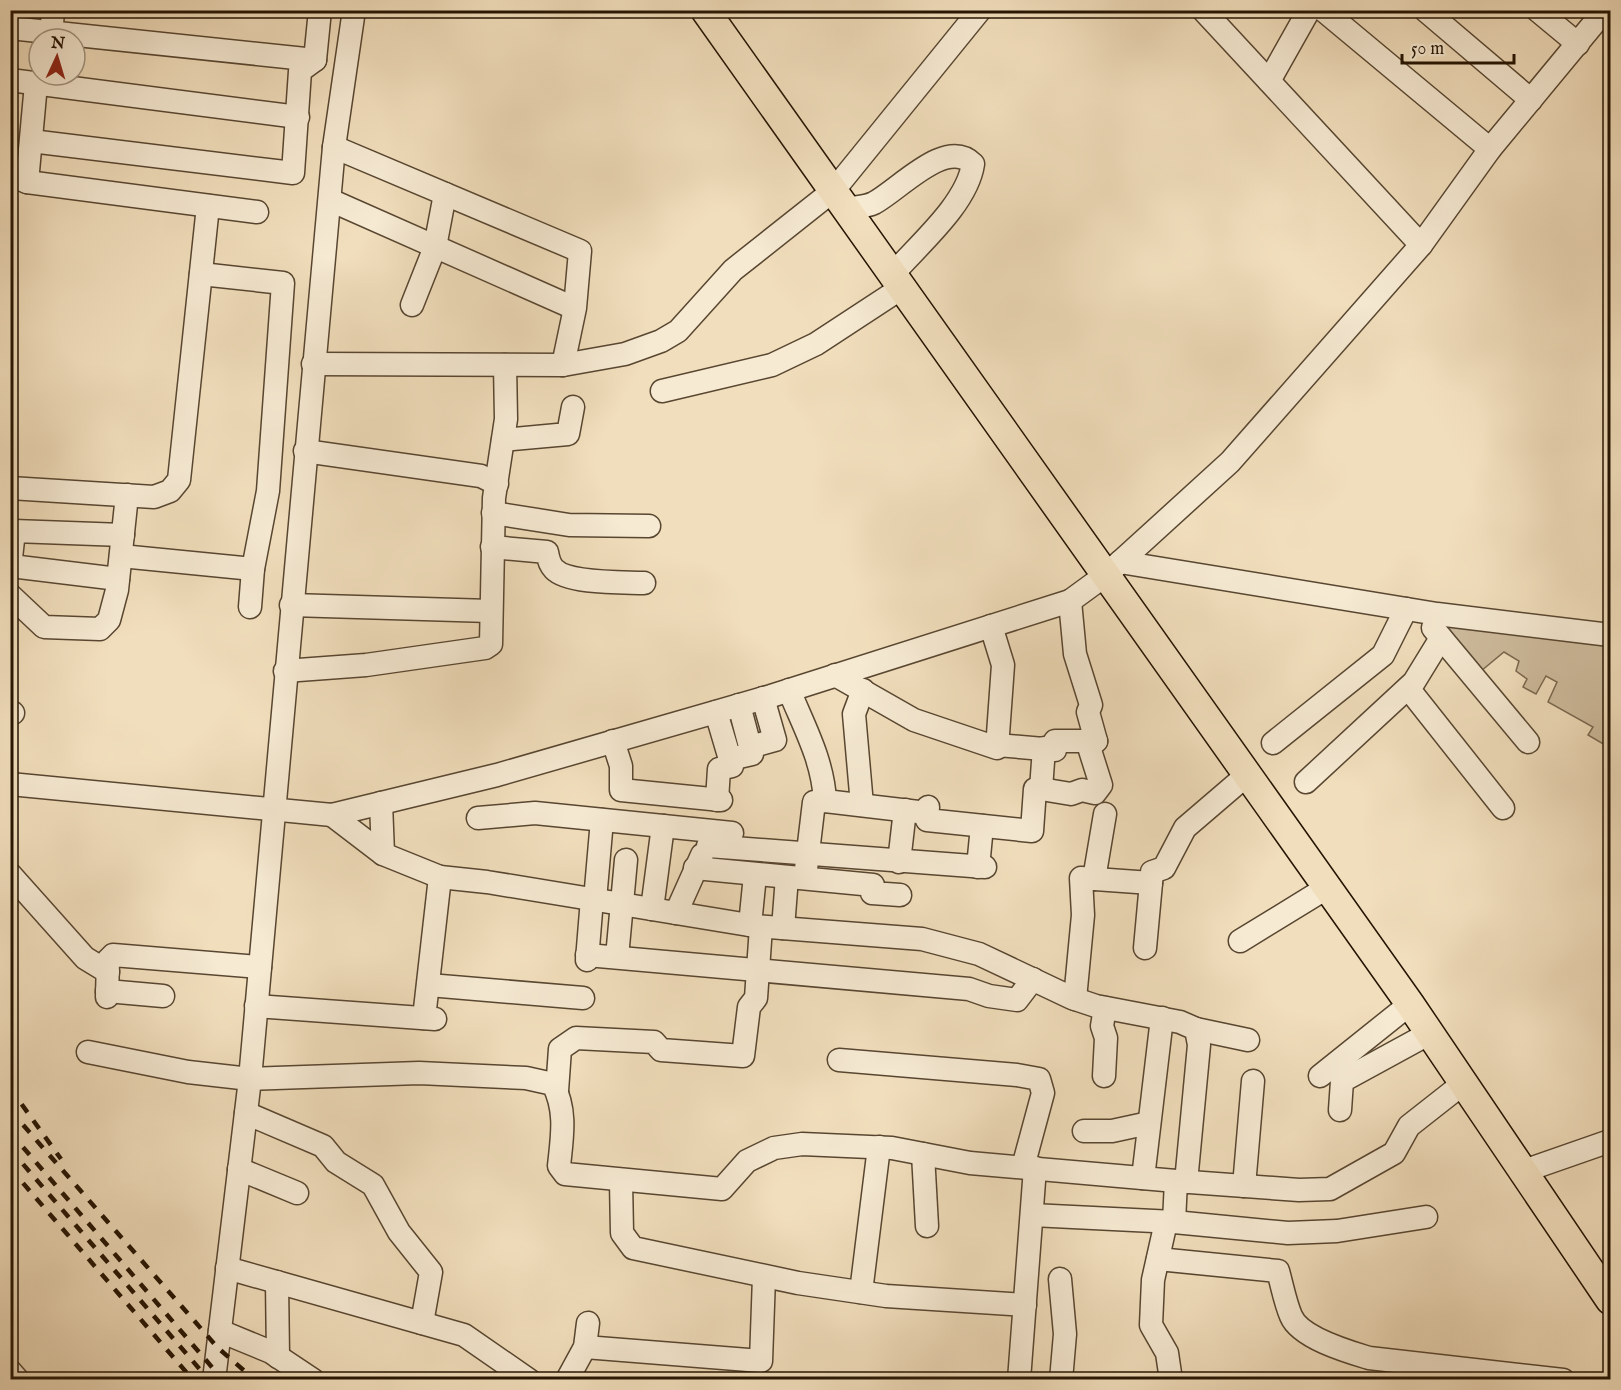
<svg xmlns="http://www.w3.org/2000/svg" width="1621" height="1390" font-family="'IM FELL English',serif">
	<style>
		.green { fill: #cebc9d; stroke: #7a6850; stroke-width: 1.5 }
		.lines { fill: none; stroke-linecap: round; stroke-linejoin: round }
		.minor-casing { stroke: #584631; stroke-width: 25 }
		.major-casing { stroke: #251403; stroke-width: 31 }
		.minor { stroke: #f6ead3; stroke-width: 22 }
		.major { stroke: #f1debc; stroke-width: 28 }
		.rail { stroke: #251403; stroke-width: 4.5; stroke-dasharray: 10 10; stroke-linecap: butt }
	</style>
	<rect width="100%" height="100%" fill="#f1debc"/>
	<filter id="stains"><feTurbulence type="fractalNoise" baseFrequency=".00333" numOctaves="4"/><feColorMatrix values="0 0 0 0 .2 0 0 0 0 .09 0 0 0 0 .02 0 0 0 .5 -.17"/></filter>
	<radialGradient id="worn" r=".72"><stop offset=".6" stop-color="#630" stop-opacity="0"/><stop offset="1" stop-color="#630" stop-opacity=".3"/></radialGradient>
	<path class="green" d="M 1442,609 L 1610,632 L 1610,748 L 1588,735 L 1593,727 L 1548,702 L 1557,682 L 1546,676 L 1536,694 L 1523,687 L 1527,679 L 1516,671 L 1519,661 L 1504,652 L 1481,671 L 1441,632 Z"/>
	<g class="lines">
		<defs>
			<g id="minor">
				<path d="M 1203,10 L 1421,245"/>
				<path d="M 1323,10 L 1490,149"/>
				<path d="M 1425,10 L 1531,100"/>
				<path d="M 1537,10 L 1578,44"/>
				<path d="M 10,28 L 315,60"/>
				<path d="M 51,39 L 53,10"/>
				<path d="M 10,80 L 298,117"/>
				<path d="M 1269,81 L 1309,10"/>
				<path d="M 31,141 L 293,173 L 300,71 L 315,60 L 320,10"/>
				<path d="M 334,147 L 580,251 L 575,308 L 563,365"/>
				<path d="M 10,175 L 27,182 L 257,212"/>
				<path d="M 27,182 L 36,84"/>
				<path d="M 330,200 L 574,308"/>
				<path d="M 847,209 C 856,207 866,207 874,203 C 900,189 946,137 973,164 C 967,204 919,244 893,274"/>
				<path d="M 201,274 L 283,283 L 268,491 L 253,569 L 250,607"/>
				<path d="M 412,305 L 435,247 L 445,194"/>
				<path d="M 313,364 L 563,365 L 625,354 L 661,341 L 678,331 L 733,270 L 834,190 L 980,10"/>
				<path d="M 662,391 L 772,365 L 816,344 L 903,287"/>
				<path d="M 503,440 L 568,434 L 573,407"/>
				<path d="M 305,451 L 481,476 L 497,484"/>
				<path d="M 10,488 L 154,497 L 170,491 L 179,480 L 208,206"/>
				<path d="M 493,513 L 569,525 L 649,526"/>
				<path d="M 492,547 L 547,552 C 548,558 550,565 554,569 C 568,584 624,582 644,583"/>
				<path d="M 121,556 L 253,569"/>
				<path d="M 1120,562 L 1437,614 L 1610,635"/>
				<path d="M 11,566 L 118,579"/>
				<path d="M 10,567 L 14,531 L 123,535"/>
				<path d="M 10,595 L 44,627 L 100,629 L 109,620 L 117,590 L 127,495"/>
				<path d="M 291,605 L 490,611"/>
				<path d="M 1433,628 L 1528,742"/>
				<path d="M 285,671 L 366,665 L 485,648 L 491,644 L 494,498 L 506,419 L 505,365"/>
				<path d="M 835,675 L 914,720 L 997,748 L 1003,665 L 991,626"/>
				<path d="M 1408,688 L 1503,808"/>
				<path d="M 789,690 C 804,727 823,760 825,801"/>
				<path d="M 716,712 L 732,766 L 719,769 L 717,800"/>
				<path d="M 10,713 L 13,713"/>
				<path d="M 613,741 L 621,766 L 621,790 L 721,800"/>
				<path d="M 1273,743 L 1383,655 L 1406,609"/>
				<path d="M 997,745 L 1055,750 L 1055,741 L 1096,741"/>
				<path d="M 750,747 L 775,740 L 763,698"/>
				<path d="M 730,759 L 752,754 L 739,705"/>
				<path d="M 1306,782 L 1414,682 L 1441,638"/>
				<path d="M 10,784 L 332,815 L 497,775 L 771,696 L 1070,601 L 1107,574 L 1230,462 L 1421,245 L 1490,149 L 1605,10"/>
				<path d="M 1041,789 L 1071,794 L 1082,790 L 1095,793 L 1101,785 L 1089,747 L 1096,741 L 1088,712 L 1091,705 L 1075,654 L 1070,601"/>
				<path d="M 381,803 L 383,854"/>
				<path d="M 862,805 L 854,714 L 863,690"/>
				<path d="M 928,807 L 927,820 L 1032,831 L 1035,789 L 1041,789 L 1044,748"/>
				<path d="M 332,815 L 383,854 L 440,877 L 487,882 L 755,926 L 922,939 L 979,954 L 1072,998 L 1096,1006 L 1180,1022 L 1196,1029 L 1199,1045 L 1186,1182"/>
				<path d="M 478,818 L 535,813 L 732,833"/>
				<path d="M 708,846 L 985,867"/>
				<path d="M 899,862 L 905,810"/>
				<path d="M 978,867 L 982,826"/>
				<path d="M 695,868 L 873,885 L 872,893 L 900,895"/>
				<path d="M 806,869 L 814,802 L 825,801 L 927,813"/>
				<path d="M 10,874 L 85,958 L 108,972"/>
				<path d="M 1094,879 L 1105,814"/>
				<path d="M 595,900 L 602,820"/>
				<path d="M 652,909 L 663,826"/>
				<path d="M 676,913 L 702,855"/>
				<path d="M 750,925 L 755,875"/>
				<path d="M 783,928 L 787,877"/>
				<path d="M 1240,941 L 1328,887"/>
				<path d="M 1145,948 L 1152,872 L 1164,868 L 1185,828 L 1248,774"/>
				<path d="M 587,955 L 969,989 L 989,996 L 1017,1000 L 1033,979"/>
				<path d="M 617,957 L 626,860"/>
				<path d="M 587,960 L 592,899"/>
				<path d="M 429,985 L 583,998"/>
				<path d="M 107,991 L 163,996"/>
				<path d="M 107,997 L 108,960 L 113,955 L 260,967"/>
				<path d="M 1075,999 L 1083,915 L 1081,878 L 1151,883"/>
				<path d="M 256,1006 L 435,1019"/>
				<path d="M 424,1018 L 440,877"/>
				<path d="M 1196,1029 L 1248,1040"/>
				<path d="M 88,1052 L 188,1072 L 250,1079 L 419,1073 L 526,1078 L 553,1084 C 567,1111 562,1137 559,1166 L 565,1174 L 722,1189 L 747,1161 L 774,1148 L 802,1144 L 892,1148 L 970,1163 L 1176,1181 L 1299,1190 L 1330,1189 L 1394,1153 L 1409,1126 L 1465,1082"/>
				<path d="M 839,1060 L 1017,1075 L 1039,1079 L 1043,1093 L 1023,1167"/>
				<path d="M 1104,1076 L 1106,1038 L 1102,1026 L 1105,1008"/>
				<path d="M 1320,1076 L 1410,1004"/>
				<path d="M 557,1091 L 560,1049 L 576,1038 L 654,1042 L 661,1050 L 743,1056 L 749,1007 L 756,998 L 761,927"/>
				<path d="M 1340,1110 L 1342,1081 L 1430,1033"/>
				<path d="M 246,1113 L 323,1146 L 336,1162 L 373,1185 L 399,1232 L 431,1272 L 422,1323"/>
				<path d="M 1084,1131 L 1112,1131 L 1149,1123"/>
				<path d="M 923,1154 L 927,1226"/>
				<path d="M 239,1169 L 297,1193"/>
				<path d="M 1524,1171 L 1610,1141"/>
				<path d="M 1143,1178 L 1162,1018"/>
				<path d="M 621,1181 L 622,1233 L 633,1248 L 798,1283 L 886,1296 L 1025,1305"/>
				<path d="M 1244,1186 L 1253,1081"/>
				<path d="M 1032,1215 L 1174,1222 L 1288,1233 L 1337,1231 L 1426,1217"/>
				<path d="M 1166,1222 L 1153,1280 L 1151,1325 L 1167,1353 L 1171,1380"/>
				<path d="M 1174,1222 L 1176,1181"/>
				<path d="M 1158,1259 L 1278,1271 C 1282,1285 1285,1302 1291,1316 C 1300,1338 1349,1352 1369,1358 L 1563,1380"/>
				<path d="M 227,1268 L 464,1335 L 529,1380"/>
				<path d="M 1060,1279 L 1065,1334 L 1061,1380"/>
				<path d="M 277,1282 L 278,1357"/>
				<path d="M 861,1292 L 879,1147"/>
				<path d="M 220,1331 L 271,1352 L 313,1380"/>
				<path d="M 585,1347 L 761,1361 L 764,1277"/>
				<path d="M 10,1371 L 18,1380"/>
				<path d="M 214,1380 L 250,1079 L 334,147 L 354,10"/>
				<path d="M 567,1380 L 585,1347 L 588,1323"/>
				<path d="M 1019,1380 L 1035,1168"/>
			</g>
			<path id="major" d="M 705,10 L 1410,1004 L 1610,1300"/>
		</defs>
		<use href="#minor" class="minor-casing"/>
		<use href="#major" class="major-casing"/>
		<use href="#minor" class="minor"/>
		<use href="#major" class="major"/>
		<g class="rail">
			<path d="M 10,1088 L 61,1159"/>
			<path d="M 10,1110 L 218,1348 L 255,1380"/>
			<path d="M 10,1132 L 223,1380"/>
			<path d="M 10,1149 L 209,1380"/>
			<path d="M 10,1168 L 193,1380"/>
		</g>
	</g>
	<rect width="1621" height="1390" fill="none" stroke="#f1debc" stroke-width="36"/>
	<rect x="12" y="12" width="1597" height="1366" fill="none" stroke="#251403" stroke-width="3"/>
	<rect x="18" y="18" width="1585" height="1354" fill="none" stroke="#251403" stroke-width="1.5"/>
	<g transform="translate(57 57) rotate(4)"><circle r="28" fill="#f6ead3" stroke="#a29480" stroke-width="1.5"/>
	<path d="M0-4.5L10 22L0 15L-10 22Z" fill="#8f2418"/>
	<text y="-9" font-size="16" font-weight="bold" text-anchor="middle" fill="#251403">N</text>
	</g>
	<path d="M1402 54v9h112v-9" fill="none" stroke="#251403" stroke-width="3"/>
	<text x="1411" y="54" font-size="18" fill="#251403" stroke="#f6ead3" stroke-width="4.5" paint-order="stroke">50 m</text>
	<rect width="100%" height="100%" filter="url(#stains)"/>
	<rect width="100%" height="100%" fill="url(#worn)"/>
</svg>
